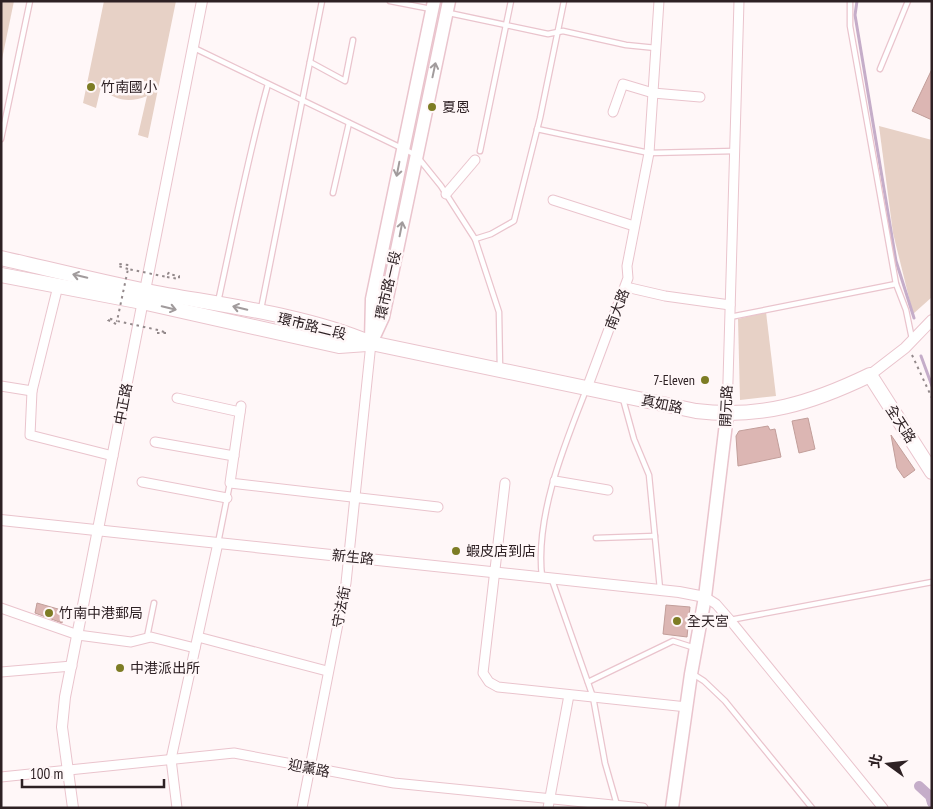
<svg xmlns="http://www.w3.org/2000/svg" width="933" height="809" font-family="'PT Sans Narrow','Noto Sans TC',sans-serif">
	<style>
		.green { fill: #e7d1c6 }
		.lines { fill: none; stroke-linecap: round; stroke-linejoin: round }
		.stream { stroke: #c5adc9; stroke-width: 3 }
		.canal { stroke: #c5adc9; stroke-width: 10 }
		.building { fill: #dcb6b3; stroke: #c29e9a }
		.service-casing { stroke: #eac4cd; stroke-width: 7 }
		.minor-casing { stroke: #eac4cd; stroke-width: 11 }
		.tertiary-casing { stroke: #eac4cd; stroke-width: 12 }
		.secondary-casing { stroke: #eac4cd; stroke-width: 15 }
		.primary-casing { stroke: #eac4cd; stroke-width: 16 }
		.path { stroke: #93898b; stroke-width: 2; stroke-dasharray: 2.5 4; stroke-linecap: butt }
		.service { stroke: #fff; stroke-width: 4.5 }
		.minor { stroke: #fff; stroke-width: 9 }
		.tertiary { stroke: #fff; stroke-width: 10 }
		.secondary { stroke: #fff; stroke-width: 12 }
		.primary { stroke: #fff; stroke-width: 14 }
		.path-bridge { stroke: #93898b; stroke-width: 2; stroke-dasharray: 2.5 4; stroke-linecap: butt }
		.oneway { stroke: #a19b9c }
		.poi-dot { fill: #7d7c24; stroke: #fff7f8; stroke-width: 2 }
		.labels { text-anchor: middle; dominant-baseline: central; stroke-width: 5; stroke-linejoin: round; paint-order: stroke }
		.poi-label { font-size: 14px; fill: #2e2124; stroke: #fff7f8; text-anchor: start }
		.street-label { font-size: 14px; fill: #2e2124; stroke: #fff7f8 }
	</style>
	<rect width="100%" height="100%" fill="#fff7f8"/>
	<g class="green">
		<path d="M 1,1 L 14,1 L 1,64 Z"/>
		<path d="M 104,1 L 176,1 L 148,138 L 138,135 L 147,96 C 130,103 114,101 101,87 L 96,108 L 83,103 Z"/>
		<path d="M 879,126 L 932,140 L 932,297 L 913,314 L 893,233 Z"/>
		<path d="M 766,312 L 776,396 L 740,400 L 738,319 Z"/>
	</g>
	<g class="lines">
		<g class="stream">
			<path d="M 857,1 L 855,15 L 896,261 L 914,318"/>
			<path d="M 921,356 L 932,386"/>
		</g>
		<path class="canal" d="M 919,786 L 930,796 L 932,803"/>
	</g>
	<g class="building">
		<path d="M 932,69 L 932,120 L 912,111 Z"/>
		<path d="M 808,418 L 815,449 L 799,453 L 792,421 Z"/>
		<path d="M 768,426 L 770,430 L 775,429 L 781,457 L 738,466 L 736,436 L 739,431 Z"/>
		<path d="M 891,435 L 915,470 L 904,478 L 897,468 Z"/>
		<path d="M 37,603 L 65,611 L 62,623 L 35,613 Z"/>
		<path d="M 666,605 L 690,607 L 687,637 L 663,634 Z"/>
	</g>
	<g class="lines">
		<defs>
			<g id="service">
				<path d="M 390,1 L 431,9"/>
				<path d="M 850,1 L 850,26 L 896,284 L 906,310 L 912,339"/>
				<path d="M 449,13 L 548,34 L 563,31 L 626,45 L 656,48"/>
				<path d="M 192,47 L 416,155 L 441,186 L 475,239 L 499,312 L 500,369"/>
				<path d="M 310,62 L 345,81 L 353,40"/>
				<path d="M 880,69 L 908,1"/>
				<path d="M 537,129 L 649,153 L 735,151"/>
				<path d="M 1,139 L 30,1"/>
				<path d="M 480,151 L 511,1"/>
				<path d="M 333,193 L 349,123"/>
				<path d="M 475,239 L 491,234 L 514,221 L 540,118 L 564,1"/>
				<path d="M 218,302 C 234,229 248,156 268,84"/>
				<path d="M 261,309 L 322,1"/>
				<path d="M 730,317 L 896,284"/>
				<path d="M 623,399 L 634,439 L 649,475 L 660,589"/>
				<path d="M 596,538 L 655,536"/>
				<path d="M 218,543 L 230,483"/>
				<path d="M 542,577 C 535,516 564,446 586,390"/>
				<path d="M 552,580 L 593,697 L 605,763 L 617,805"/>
				<path d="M 730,620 L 932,582"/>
				<path d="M 147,637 L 154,603"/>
				<path d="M 693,674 L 704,681 L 725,701 L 812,808"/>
				<path d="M 588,682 L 673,641 L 695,648"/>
			</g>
			<g id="minor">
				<path d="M 613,112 L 623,84 L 653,93 L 700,97"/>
				<path d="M 446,194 L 475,160"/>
				<path d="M 553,200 L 634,226"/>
				<path d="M 58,286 L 32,391 L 30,435 L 113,456"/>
				<path d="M 626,287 L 665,296 L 730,305"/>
				<path d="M 1,386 L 32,391"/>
				<path d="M 587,388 L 628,278 L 627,266 L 649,153 L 659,1"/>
				<path d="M 177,398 L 240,412"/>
				<path d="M 241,406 L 230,483 L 438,507"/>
				<path d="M 727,415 L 739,1"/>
				<path d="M 155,442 L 234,456"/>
				<path d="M 555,481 L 608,490"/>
				<path d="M 142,482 L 227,498"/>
				<path d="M 505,483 L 483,673 L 489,682 L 498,687 L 687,707"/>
				<path d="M 705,597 L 716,604 L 730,620 L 883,808"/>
				<path d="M 1,608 L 78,635 L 131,642 L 151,637 L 195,648"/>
				<path d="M 198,637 L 327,671"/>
				<path d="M 1,672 L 72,666"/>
				<path d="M 1,777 L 234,753 L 394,783 L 643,808"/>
				<path d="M 177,808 L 171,759 L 218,543"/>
				<path d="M 302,808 L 346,583 L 371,343"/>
				<path d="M 548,808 L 569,695"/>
			</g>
			<g id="tertiary">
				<path d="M 870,375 L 905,348 L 932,320"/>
				<path d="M 1,520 L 679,592 L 705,597"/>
				<path d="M 73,808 L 62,727 L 65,697 L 202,1"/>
			</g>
			<g id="secondary">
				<path d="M 371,341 L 372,299 L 434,1"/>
				<path d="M 371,343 L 383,317 L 449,1"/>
				<path d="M 672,808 L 691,674 L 705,597 L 727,415"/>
			</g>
			<g id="primary">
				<path d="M 1,258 C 49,269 97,281 146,291 C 219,305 303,314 371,343 L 696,411 C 761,419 812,403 870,375 L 932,472"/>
				<path d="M 1,275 L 142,302 L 339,346 L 367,344"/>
			</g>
		</defs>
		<use href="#service" class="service-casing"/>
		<use href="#minor" class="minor-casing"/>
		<use href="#tertiary" class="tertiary-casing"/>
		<use href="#secondary" class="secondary-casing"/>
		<use href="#primary" class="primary-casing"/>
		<g class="path">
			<path d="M 128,269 L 118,266 L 119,264 L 129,265 L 129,262"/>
			<path d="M 167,277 L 179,279 L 179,276 L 168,274 L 169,272"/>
			<path d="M 116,324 L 108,320 L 108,318 L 117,321"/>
			<path d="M 157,333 L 167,333 L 158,330"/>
			<path d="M 912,355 L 932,398"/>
		</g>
		<use href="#service" class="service"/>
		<use href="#minor" class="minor"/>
		<use href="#tertiary" class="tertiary"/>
		<use href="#secondary" class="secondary"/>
		<use href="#primary" class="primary"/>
		<path class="path-bridge" d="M 158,330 L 117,321 L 128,269 L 167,277"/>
	</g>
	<defs><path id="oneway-shaft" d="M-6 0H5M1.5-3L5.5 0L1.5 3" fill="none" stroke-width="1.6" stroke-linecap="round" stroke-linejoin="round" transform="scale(1.25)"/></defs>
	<g class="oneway">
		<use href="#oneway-shaft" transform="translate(434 70) rotate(-78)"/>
		<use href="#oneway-shaft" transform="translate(398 169) rotate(101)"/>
		<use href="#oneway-shaft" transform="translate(401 229) rotate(-79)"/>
		<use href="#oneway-shaft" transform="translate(80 276) rotate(-167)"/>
		<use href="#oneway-shaft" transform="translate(169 308) rotate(13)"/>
		<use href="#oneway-shaft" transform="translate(240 308) rotate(-167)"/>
	</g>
	<g class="poi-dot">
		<circle cx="91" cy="87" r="5"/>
		<circle cx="432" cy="107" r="5"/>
		<circle cx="705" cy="380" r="5"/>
		<circle cx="456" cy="551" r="5"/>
		<circle cx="49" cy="613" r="5"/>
		<circle cx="677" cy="621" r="5"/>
		<circle cx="120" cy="668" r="5"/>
	</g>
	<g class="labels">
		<g class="poi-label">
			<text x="101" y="87">竹南國小</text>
			<text x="442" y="107">夏恩</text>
			<text x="695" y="380" text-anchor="end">7-Eleven</text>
			<text x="466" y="551">蝦皮店到店</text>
			<text x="59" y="613">竹南中港郵局</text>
			<text x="687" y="621">全天宮</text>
			<text x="130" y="668">中港派出所</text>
		</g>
		<g class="street-label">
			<text transform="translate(388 285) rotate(-77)">環市路一段</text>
			<text transform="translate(617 309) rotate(-69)">南大路</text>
			<text transform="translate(312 326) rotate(14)">環市路二段</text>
			<text transform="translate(123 404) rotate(-79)">中正路</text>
			<text transform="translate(662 404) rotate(12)">真如路</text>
			<text transform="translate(726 406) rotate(-87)">開元路</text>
			<text transform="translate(901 424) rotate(57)">全天路</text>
			<text transform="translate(353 557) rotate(6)">新生路</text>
			<text transform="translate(341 607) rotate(-79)">守法街</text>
			<text transform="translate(309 768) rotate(11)">迎薰路</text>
		</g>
	</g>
	<rect width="933" height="809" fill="none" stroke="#2e2124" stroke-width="5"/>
	<g transform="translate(888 764) rotate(285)" stroke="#fff7f8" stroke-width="4" paint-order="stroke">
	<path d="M0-4L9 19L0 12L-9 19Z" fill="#2e2124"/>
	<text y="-8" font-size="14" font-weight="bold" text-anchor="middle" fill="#2e2124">北</text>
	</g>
	<path d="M22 779v8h142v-8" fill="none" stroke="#2e2124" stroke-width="2.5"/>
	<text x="30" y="779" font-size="15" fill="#2e2124" stroke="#fff7f8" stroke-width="4" paint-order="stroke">100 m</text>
</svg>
